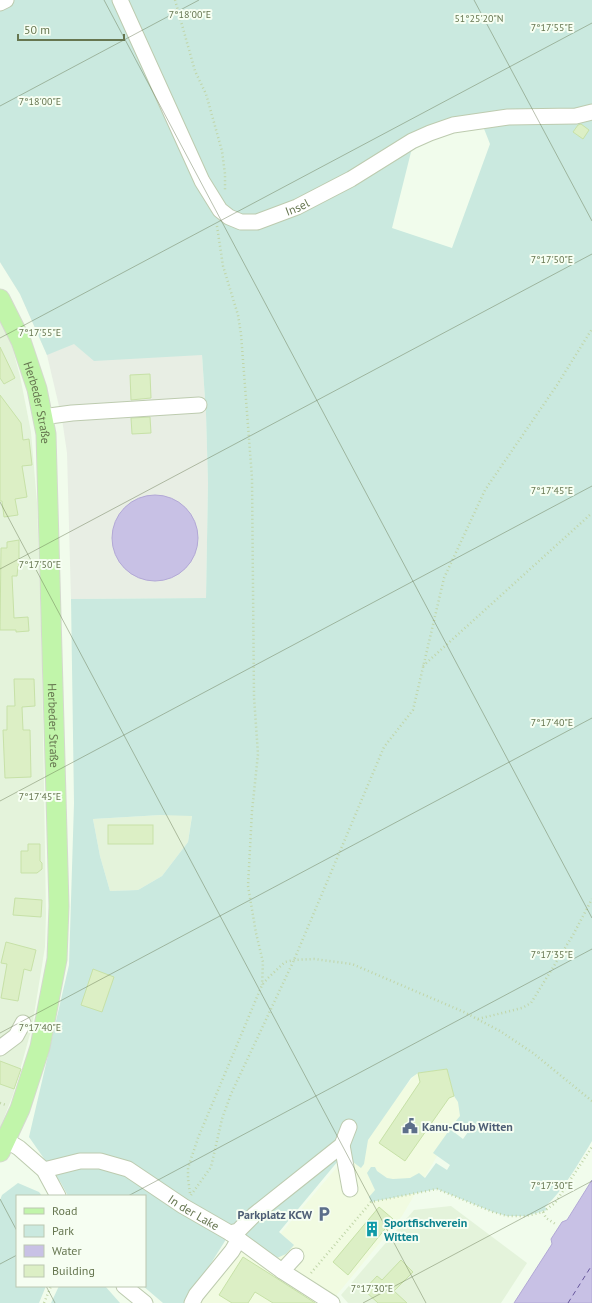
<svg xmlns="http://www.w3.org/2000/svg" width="592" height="1303" font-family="'PT Sans',sans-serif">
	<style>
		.residential { fill: #e4f3db }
		.commercial { fill: #f1fbe1 }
		.industrial { fill: #e8eee4 }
		.green { fill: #cae9df; fill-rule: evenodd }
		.water { fill: #c8c1e5; stroke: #b2a8d6 }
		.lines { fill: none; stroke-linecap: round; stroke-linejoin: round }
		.ferry { stroke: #65559c; stroke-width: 1; stroke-dasharray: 5 4; stroke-linecap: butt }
		.building { fill: #dcefc5; stroke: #c7e1a7 }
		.minor-casing { stroke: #bdcbaf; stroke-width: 17 }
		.major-casing { stroke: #d4d9ce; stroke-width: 21 }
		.path { stroke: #c0d5a8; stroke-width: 2.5; stroke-dasharray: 1 3; stroke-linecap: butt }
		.minor { stroke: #fff; stroke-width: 15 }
		.major { stroke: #c1f5aa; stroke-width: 19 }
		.ticks { fill: none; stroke: #667650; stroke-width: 1; stroke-opacity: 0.45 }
		.labels { text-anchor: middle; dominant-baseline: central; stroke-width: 4; stroke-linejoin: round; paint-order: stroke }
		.street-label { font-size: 12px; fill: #667650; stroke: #f6fef2 }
		.service-label { font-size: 12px; font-weight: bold; fill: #4e5e75; stroke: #f6fef2; text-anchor: start }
		.culture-label { font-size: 12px; font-weight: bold; fill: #0d838f; stroke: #f6fef2; text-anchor: start }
		.ticks-label { font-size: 10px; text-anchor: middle; fill: #667650; stroke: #f6fef2; stroke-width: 4; stroke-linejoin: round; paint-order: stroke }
	</style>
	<rect width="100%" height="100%" fill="#f1fcec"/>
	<g class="residential">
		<path d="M 0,320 L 8,332 L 20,376 L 31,432 L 37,503 L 42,663 L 46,913 L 45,947 L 32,1027 L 13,1095 L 0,1128 Z"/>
		<path d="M 161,815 L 192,815 L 188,842 L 162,876 L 138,890 L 110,891 L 100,856 L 93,819 Z"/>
		<path d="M 451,1206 L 527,1263 L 501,1303 L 348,1303 L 341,1295 L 414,1210 Z"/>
	</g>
	<path class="commercial" d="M 427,1061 L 450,1065 L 464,1110 L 402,1216 L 330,1303 L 189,1303 L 229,1240 L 259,1259 Z"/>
	<path class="industrial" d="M 0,262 L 202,355 L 206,414 L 208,483 L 206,598 L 71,599 L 67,453 L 62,419 L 47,355 L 20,294 Z"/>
	<g class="green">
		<path d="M 0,0 L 592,0 L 592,1141 C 578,1164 565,1188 545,1207 L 547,1210 L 526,1216 L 507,1216 L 493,1212 L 437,1189 L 371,1202 L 369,1197 L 375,1190 L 367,1173 L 371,1167 L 375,1167 L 377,1171 L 387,1178 L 393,1179 L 410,1178 L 419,1173 L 425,1178 L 436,1163 L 447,1170 L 450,1165 L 433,1153 L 450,1129 L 463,1139 L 468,1132 L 455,1122 L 460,1116 L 458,1102 L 454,1096 L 447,1069 L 418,1073 L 411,1078 L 368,1140 L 364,1164 L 361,1168 L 353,1162 L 350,1154 L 338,1161 L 279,1232 L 294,1245 L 286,1254 L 277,1258 L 249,1241 L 244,1231 L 230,1233 L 186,1303 L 163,1303 L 143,1286 L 145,1286 L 145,1196 L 68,1196 L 61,1183 L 29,1137 L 69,965 L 74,803 L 71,599 L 206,598 L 208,483 L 206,414 L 202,355 L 94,361 L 74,344 L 47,355 L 20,294 L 0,262 ZM 479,116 L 490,144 L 452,248 L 392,228 L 412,148 ZM 161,815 L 192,816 L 188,842 L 162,876 L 138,890 L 110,891 L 100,856 L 93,819 Z"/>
		<path d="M 18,1183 L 39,1192 L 42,1196 L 17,1196 L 17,1286 L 46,1286 L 39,1303 L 0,1303 L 0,1200 L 2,1195 Z"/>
		<path d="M 59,1286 L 105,1286 L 120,1303 L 51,1303 Z"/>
	</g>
	<g class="water">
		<circle cx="155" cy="538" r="43"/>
		<path d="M 592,1180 L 592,1303 L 514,1303 L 552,1244 L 551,1239 L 562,1222 L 567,1220 Z"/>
	</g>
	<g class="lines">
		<path class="ferry" d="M 568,1303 L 592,1265"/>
	</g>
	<g class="building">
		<path d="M 581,124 L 589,130 L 583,139 L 573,132 L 578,125 Z"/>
		<path d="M 0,347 L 15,378 L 4,384 L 0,378 Z"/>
		<path d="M 150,374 L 151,398 L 131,400 L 130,375 Z"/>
		<path d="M 0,395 L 21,423 L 23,440 L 29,439 L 32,465 L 22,466 L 27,497 L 15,499 L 18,515 L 4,517 L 2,501 L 0,501 Z"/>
		<path d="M 150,417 L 151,433 L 132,434 L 131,418 Z"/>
		<path d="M 19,540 L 19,566 L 18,566 L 17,576 L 12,576 L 14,618 L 28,617 L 29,631 L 16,632 L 16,630 L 0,630 L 1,548 L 7,548 L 7,542 Z"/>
		<path d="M 14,679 L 34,679 L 35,706 L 22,707 L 23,730 L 30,730 L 31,777 L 5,778 L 3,730 L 7,730 L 7,706 L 15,706 Z"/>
		<rect x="108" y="825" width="45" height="19"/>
		<path d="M 28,844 L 40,844 L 40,861 L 42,863 L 42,869 L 37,873 L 21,873 L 21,851 L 28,851 Z"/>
		<path d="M 15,898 L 42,900 L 41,917 L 13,915 Z"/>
		<path d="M 6,942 L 36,950 L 31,971 L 24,969 L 18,1001 L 1,998 L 7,964 L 1,963 Z"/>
		<path d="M 93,969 L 114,977 L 102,1012 L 81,1005 Z"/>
		<path d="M 0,1061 L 21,1069 L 14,1089 L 0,1084 Z"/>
		<path d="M 447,1069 L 454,1096 L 449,1098 L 405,1161 L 379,1143 L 420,1082 L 418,1073 Z"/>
		<path d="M 379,1207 L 393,1219 L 348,1275 L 333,1262 Z"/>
		<path d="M 243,1257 L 270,1274 L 315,1303 L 273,1303 L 255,1292 L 248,1303 L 232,1303 L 219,1295 Z"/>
		<path d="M 401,1260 L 413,1272 L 394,1291 L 407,1303 L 378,1303 L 364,1290 L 377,1276 L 382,1280 Z"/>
	</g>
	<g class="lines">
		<defs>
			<g id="minor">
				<path id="s1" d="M 120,0 L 202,181 L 220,210 L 229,217 L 241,222 L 257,222 L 297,207 L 351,179 L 412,141 L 430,133 L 453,125 L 508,117 L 576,116 L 592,112"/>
				<path d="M 0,3 L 6,0"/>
				<path d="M 42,417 L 72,413 L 199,405"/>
				<path d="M 0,1048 L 16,1036 L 23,1023"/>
				<path d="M 6,1140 L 19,1148 L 44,1170 L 58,1196"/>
				<path d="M 342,1145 L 350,1189"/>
				<path id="s2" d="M 44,1170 L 80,1161 L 100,1161 L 128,1169 L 183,1206 L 230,1233 L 282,1271 L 332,1303"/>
				<path d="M 230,1233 L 238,1231 L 254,1215 L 342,1145 L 349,1127"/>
				<path d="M 282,1271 L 296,1256"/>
				<path d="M 124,1286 L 145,1303"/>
				<path d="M 192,1303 L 196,1295 L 232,1251 L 239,1239"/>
			</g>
			<g id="major">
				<path id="s3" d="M 0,299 L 21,341 L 37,389 L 46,434 L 59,906 L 57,959 L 40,1047 L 20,1109 L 0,1152"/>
			</g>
		</defs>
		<use href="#minor" class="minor-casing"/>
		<use href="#major" class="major-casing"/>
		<g class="path">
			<path d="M 175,0 L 195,71 L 206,94 L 222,151 L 225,174 L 225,190"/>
			<path d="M 217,226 L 223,266 L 238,315 L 241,334 L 252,478 L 254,697 L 258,754 L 252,811 L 248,886 L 256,933 L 263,962 L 262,985"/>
			<path d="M 423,666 L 592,513"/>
			<path d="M 478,1019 L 522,1008 L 531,1003 L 573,935 L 592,899"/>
			<path d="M 0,1103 L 6,1105"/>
			<path d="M 190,1193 L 188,1178 L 188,1168 L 198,1138 L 262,985 L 268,978 L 285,962 L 294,960 L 314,959 L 352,964 L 464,1012 L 500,1031 L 533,1053 L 592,1101"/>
			<path d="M 191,1195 L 211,1167 L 222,1119 L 231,1094 L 294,960 L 384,747 L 413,710 L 444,578 L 485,490 L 557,385 L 592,329"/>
			<path d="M 543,1212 L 546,1218 L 557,1225"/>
			<path d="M 311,1273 L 371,1202 L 437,1189 L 493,1212 L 507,1216 L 526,1216 L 543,1212 L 555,1203 L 592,1147"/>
			<path d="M 44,1303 L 51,1286"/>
		</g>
		<use href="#minor" class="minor"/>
		<use href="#major" class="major"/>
	</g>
	<path class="ticks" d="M 104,0 L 592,918M 474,0 L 592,221M 0,106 L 199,0M 0,338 L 592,23M 0,502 L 426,1303M 0,569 L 592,254M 0,801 L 592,486M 0,1033 L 592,718M 128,1196 L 592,949M 0,1199 L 17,1231M 0,1264 L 17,1255M 46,1286 L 55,1303M 363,1303 L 592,1181"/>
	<defs>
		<symbol id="civic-bare" viewBox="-9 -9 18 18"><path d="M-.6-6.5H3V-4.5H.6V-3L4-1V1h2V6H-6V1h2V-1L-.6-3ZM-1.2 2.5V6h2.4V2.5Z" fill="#5c6f8a" stroke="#f6fef2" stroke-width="2.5" paint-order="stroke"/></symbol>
		<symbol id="parking-bare" viewBox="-9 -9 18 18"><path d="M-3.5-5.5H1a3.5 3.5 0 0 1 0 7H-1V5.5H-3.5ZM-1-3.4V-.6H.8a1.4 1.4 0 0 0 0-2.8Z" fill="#5c6f8a" stroke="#f6fef2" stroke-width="2.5" paint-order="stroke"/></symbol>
		<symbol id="building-bare" viewBox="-9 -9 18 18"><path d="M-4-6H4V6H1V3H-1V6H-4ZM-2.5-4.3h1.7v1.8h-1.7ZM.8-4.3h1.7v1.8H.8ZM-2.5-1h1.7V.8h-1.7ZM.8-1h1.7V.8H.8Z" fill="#0f9aa8" stroke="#f6fef2" stroke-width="2.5" paint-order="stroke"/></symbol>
	</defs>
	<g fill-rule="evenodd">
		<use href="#civic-bare" x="399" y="1115" width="22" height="22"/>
		<use href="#parking-bare" x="313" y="1203" width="22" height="22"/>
		<use href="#building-bare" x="361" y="1218" width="22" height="22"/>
	</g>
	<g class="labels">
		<g class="street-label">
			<text stroke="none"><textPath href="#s1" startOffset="316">Insel</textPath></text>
			<text stroke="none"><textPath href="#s3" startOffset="111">Herbeder Straße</textPath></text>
			<text stroke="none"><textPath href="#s3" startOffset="435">Herbeder Straße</textPath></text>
			<text stroke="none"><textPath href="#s2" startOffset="165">In der Lake</textPath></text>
		</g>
		<g class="service-label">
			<text x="422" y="1126">Kanu-Club Witten</text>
			<text x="312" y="1214" text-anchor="end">Parkplatz KCW</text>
		</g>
		<g class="culture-label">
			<text x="384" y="1222">Sportfischverein<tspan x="384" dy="14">Witten</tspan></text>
		</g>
	</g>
	<g class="ticks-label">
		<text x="190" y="18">7°18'00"E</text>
		<text x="479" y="22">51°25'20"N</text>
		<text x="552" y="31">7°17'55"E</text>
		<text x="40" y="105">7°18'00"E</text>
		<text x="552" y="263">7°17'50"E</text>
		<text x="40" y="336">7°17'55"E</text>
		<text x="552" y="494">7°17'45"E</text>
		<text x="40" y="568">7°17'50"E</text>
		<text x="552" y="726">7°17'40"E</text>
		<text x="40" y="800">7°17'45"E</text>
		<text x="552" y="958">7°17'35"E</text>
		<text x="40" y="1031">7°17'40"E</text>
		<text x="552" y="1189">7°17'30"E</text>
		<text x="372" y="1292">7°17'30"E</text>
	</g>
	<rect x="16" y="1195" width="130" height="92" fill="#f6fef2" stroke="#bcc8b1"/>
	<rect x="24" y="1208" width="20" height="6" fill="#c1f5aa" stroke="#bcc8b1"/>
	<text x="52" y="1215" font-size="12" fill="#667650">Road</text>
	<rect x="24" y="1225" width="20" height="12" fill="#cae9df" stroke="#bcc8b1"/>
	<text x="52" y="1235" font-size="12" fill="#667650">Park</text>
	<rect x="24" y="1245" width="20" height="12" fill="#c8c1e5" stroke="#bcc8b1"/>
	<text x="52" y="1255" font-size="12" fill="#667650">Water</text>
	<rect x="24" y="1265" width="20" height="12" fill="#dcefc5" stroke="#bcc8b1"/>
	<text x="52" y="1275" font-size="12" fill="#667650">Building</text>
	<path d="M18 34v6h106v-6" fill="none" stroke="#667650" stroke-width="2"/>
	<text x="24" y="34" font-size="12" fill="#667650" stroke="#f6fef2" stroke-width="3" paint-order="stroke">50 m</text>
</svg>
